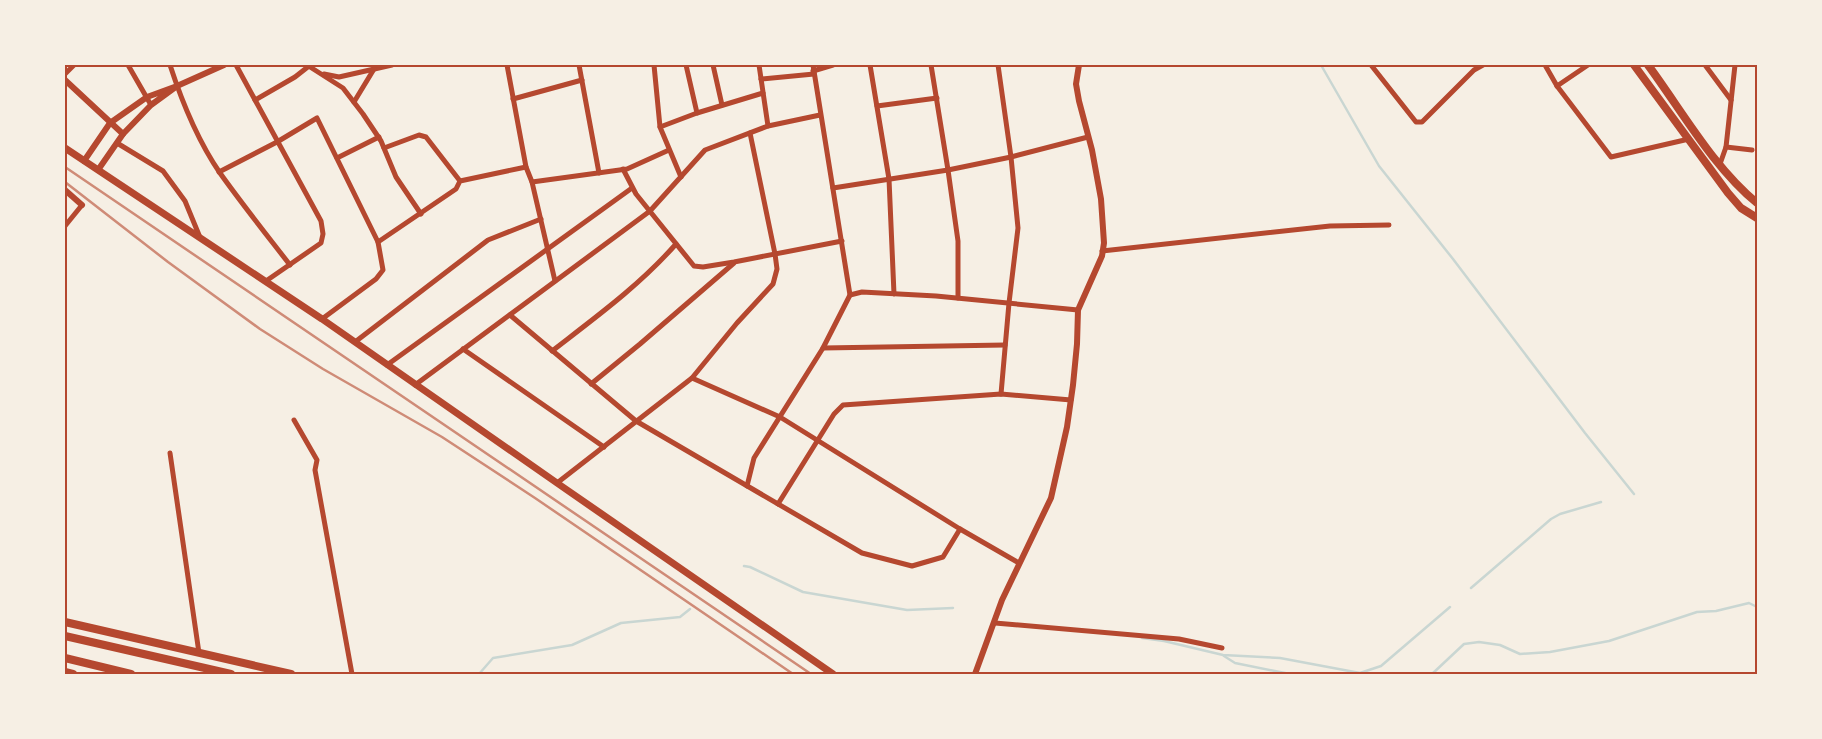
<svg xmlns="http://www.w3.org/2000/svg" width="1822" height="739" font-family="Poppins,sans-serif">
	<style>
		.lines { fill: none; stroke-linecap: round; stroke-linejoin: round }
		.stream { stroke: #c9d6d2; stroke-width: 2.5 }
		.minor { stroke: #b5482f; stroke-width: 5 }
		.tertiary { stroke: #b5482f; stroke-width: 6 }
		.secondary { stroke: #b5482f; stroke-width: 7 }
		.primary { stroke: #b5482f; stroke-width: 8 }
		.trunk { stroke: #b5482f; stroke-width: 8 }
		.rail { stroke: #cf8b77; stroke-width: 2.5 }
		.neatline { fill: none; stroke: #b5482f; stroke-width: 2 }
	</style>
	<rect width="100%" height="100%" fill="#f6efe4"/>
	<g class="lines">
		<g class="stream">
			<path d="M 1321,65 L 1379,166 L 1453,259 L 1585,433 L 1634,494"/>
			<path d="M 744,566 L 750,567 L 803,592 L 907,610 L 953,608"/>
			<path d="M 1471,588 L 1551,519 L 1560,514 L 1601,502"/>
			<path d="M 1142,638 L 1164,641 L 1223,655 L 1280,658 L 1360,673 L 1381,666 L 1450,607"/>
			<path d="M 1224,656 L 1235,663 L 1290,674"/>
			<path d="M 479,674 L 493,658 L 572,645 L 621,623 L 680,617 L 690,609"/>
			<path d="M 1432,674 L 1464,644 L 1479,642 L 1500,645 L 1520,654 L 1550,652 L 1609,641 L 1697,612 L 1716,611 L 1749,603 L 1757,607"/>
		</g>
		<g class="minor">
			<path d="M 128,65 L 151,105"/>
			<path d="M 170,65 C 182,102 198,141 220,173 C 242,204 266,234 290,265"/>
			<path d="M 236,65 L 321,221 L 323,234 L 321,243 L 266,281"/>
			<path d="M 307,65 L 343,88 L 363,114 L 381,141 L 396,177 L 421,214"/>
			<path d="M 507,65 L 526,167 L 532,182 L 555,281"/>
			<path d="M 579,65 L 599,173"/>
			<path d="M 654,65 L 660,127"/>
			<path d="M 686,65 L 697,113"/>
			<path d="M 713,65 L 722,105"/>
			<path d="M 759,65 L 768,126"/>
			<path d="M 870,65 L 889,179 L 894,294"/>
			<path d="M 931,65 L 948,170 L 958,241 L 958,298"/>
			<path d="M 998,65 L 1011,157 L 1018,228 L 1009,303 L 1001,394"/>
			<path d="M 1371,65 L 1416,122 L 1422,122 L 1474,70 L 1483,65"/>
			<path d="M 1545,65 L 1557,86 L 1611,157 L 1689,139"/>
			<path d="M 1705,65 L 1731,100"/>
			<path d="M 813,71 L 833,65"/>
			<path d="M 65,74 L 74,65"/>
			<path d="M 324,74 L 339,77 L 392,65"/>
			<path d="M 761,79 L 814,74"/>
			<path d="M 1557,86 L 1588,65"/>
			<path d="M 513,99 L 582,80"/>
			<path d="M 255,100 L 295,77 L 309,66"/>
			<path d="M 354,102 L 374,69"/>
			<path d="M 877,106 L 937,98"/>
			<path d="M 117,143 L 163,171 L 185,201 L 199,235"/>
			<path d="M 1726,147 L 1752,150"/>
			<path d="M 384,148 L 419,135 L 426,137 L 460,181"/>
			<path d="M 337,158 L 379,137"/>
			<path d="M 1720,164 L 1726,147 L 1735,65"/>
			<path d="M 623,169 L 636,194 L 694,266 L 703,267 L 734,262 L 842,241"/>
			<path d="M 219,172 L 277,142 L 317,118 L 378,242 L 383,270 L 376,279 L 322,319"/>
			<path d="M 681,177 L 660,127 L 697,113 L 763,93"/>
			<path d="M 532,182 L 627,169 L 669,150"/>
			<path d="M 833,188 L 948,170 L 1011,157 L 1088,137"/>
			<path d="M 65,226 L 82,205"/>
			<path d="M 378,242 L 456,189 L 460,181 L 526,167"/>
			<path d="M 1102,251 L 1330,226 L 1389,225"/>
			<path d="M 850,295 L 862,292 L 936,296 L 1078,310"/>
			<path d="M 510,315 L 636,421 L 862,553 L 912,566 L 943,557 L 960,529"/>
			<path d="M 355,342 L 488,240 L 541,219"/>
			<path d="M 823,348 L 1005,345"/>
			<path d="M 463,349 L 604,447"/>
			<path d="M 552,351 C 596,317 640,285 676,244"/>
			<path d="M 387,365 L 632,188"/>
			<path d="M 692,378 L 780,417 L 960,529 L 1019,563"/>
			<path d="M 591,384 L 640,344 L 734,263"/>
			<path d="M 415,385 L 650,211 L 705,150 L 768,126 L 820,115"/>
			<path d="M 294,420 L 317,460 L 315,470 L 352,674"/>
			<path d="M 170,453 L 199,653"/>
			<path d="M 557,483 L 692,378 L 737,323 L 773,284 L 777,269 L 775,254 L 750,133"/>
			<path d="M 747,486 L 754,458 L 823,348 L 850,295 L 813,65"/>
			<path d="M 778,504 L 834,414 L 843,405 L 1001,394 L 1071,400"/>
			<path d="M 995,623 L 1179,639 L 1222,648"/>
		</g>
		<g class="tertiary">
			<path d="M 65,80 L 123,134"/>
			<path d="M 177,86 L 224,65"/>
			<path d="M 84,161 L 110,123 L 147,97 L 177,86 L 151,105 L 123,134 L 98,170"/>
			<path d="M 65,190 L 82,205"/>
			<path d="M 975,674 L 1002,600 L 1051,498 L 1067,427 L 1073,385 L 1077,344 L 1078,310 L 1102,256 L 1104,243 L 1101,199 L 1092,150 L 1079,101 L 1076,84 L 1079,65"/>
		</g>
		<path class="secondary" d="M 65,148 L 322,319 L 557,483 L 833,674"/>
		<g class="primary">
			<path d="M 1634,65 L 1728,193 L 1741,208 L 1757,218"/>
			<path d="M 1648,65 C 1682,111 1713,167 1757,203"/>
			<path d="M 65,622 L 291,674"/>
			<path d="M 65,672 L 73,674"/>
		</g>
		<g class="trunk">
			<path d="M 65,636 L 231,674"/>
			<path d="M 65,658 L 131,674"/>
		</g>
		<g class="rail">
			<path d="M 65,167 L 811,674"/>
			<path d="M 65,182 L 168,262 L 260,329 L 323,369 L 442,437 L 535,498 L 793,674"/>
		</g>
	</g>
	<rect width="1822" height="739" fill="none" stroke="#f6efe4" stroke-width="132"/>
	<rect x="66" y="66" width="1690" height="607" class="neatline"/>
</svg>
